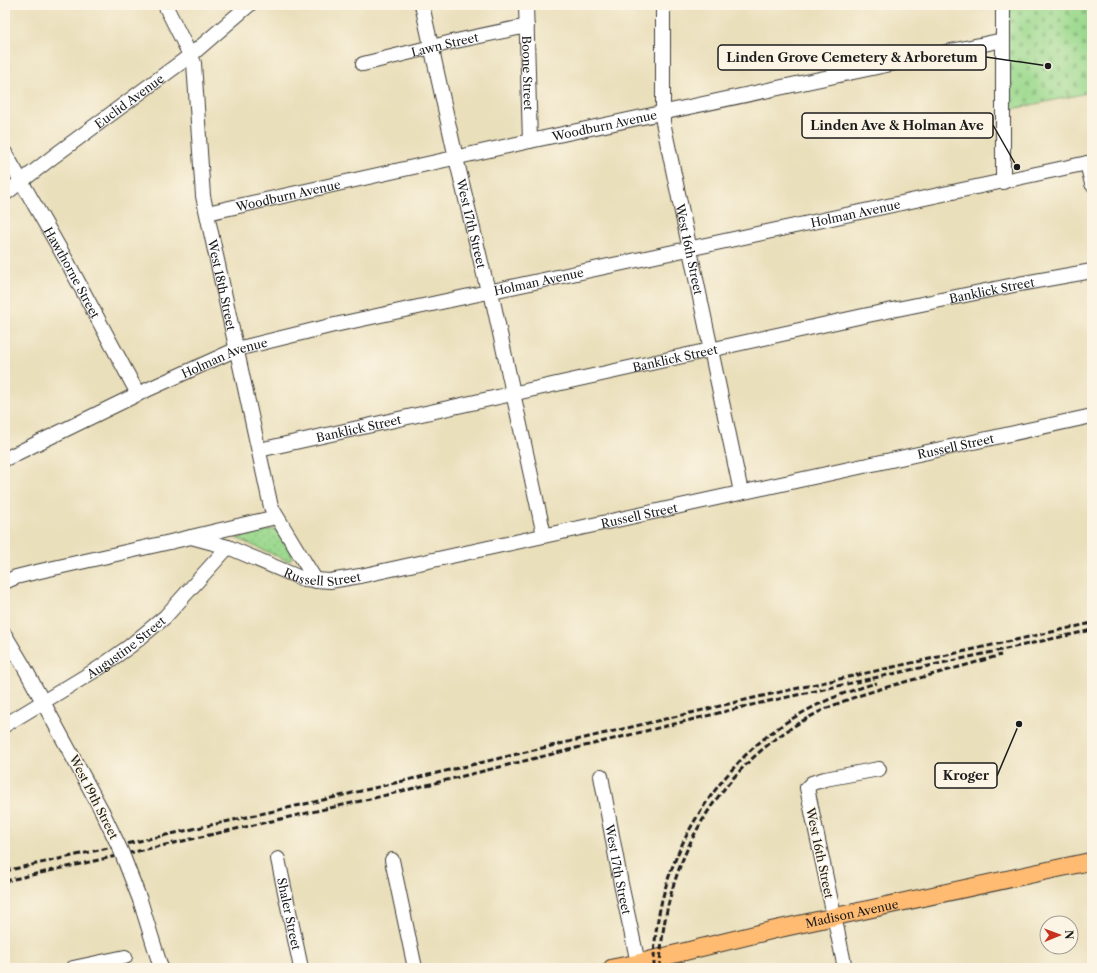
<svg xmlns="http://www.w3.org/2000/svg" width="1097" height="973" font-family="'Libre Caslon Text',serif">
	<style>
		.grass { fill: url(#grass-dots); stroke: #5c7a55 }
		.cemetery { fill: url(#cemetery-stones); stroke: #5c7a55 }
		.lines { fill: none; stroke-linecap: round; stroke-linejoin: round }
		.minor-casing { stroke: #3b3934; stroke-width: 16 }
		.major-casing { stroke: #3b3934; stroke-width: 19 }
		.minor { stroke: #fff; stroke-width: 14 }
		.major { stroke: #ffbb71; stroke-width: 17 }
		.rail { stroke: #1c1c1c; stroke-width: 3; stroke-dasharray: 6 3; stroke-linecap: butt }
		.minor-bridge-casing { stroke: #3b3934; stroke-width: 16; stroke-linecap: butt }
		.minor-bridge { stroke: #fff; stroke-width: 14 }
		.labels { text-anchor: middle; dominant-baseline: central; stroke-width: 3; stroke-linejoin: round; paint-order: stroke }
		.street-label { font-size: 12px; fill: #1c1c1c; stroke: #fcf5e5 }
		.leader { fill: none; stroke: #1c1c1c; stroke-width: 1.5 }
		.callout-dot { fill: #1c1c1c; stroke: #fcf5e5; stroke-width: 1.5 }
		.callout { fill: #fcf5e5; stroke: #1c1c1c; stroke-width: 1.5 }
		.callout-label { font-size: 13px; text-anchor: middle; font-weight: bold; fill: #1c1c1c }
	</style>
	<defs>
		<pattern id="grass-dots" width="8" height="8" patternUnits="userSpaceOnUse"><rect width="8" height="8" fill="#9bd98e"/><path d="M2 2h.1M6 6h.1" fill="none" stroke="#85ba7a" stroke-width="1.8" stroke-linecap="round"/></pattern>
		<pattern id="cemetery-stones" width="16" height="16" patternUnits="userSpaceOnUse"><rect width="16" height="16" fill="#9bd98e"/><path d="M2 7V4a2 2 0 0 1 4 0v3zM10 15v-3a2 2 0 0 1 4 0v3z" fill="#85ba7a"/></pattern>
	</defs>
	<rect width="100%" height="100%" fill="#fcf5e5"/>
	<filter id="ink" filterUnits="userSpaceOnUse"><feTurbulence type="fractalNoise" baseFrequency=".025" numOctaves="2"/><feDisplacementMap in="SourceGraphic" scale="8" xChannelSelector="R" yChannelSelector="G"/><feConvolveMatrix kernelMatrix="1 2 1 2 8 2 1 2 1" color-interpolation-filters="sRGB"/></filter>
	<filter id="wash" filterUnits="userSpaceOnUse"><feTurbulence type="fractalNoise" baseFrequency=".012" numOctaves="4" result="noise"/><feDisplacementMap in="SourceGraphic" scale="16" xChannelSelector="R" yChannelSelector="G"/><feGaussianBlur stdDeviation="0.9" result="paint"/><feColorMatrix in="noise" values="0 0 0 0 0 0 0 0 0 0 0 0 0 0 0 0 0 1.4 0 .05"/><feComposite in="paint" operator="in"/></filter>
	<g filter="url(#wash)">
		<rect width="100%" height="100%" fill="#eadfbb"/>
		<path class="grass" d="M 274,529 L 279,532 L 292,553 C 292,557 292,559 288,561 L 236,538 Z"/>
		<path class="cemetery" d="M 1003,5 L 1092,5 L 1092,92 L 1003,111 Z"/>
	</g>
	<g filter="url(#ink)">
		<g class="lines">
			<defs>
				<g id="minor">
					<path id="s1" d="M 165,5 L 194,63 L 203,196 L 271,507 L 316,581"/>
					<path id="s2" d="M 422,5 L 456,158 L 486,283 L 491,292 L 544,535"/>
					<path id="s3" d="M 526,5 L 530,141"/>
					<path id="s4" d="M 663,5 L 663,122 L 741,492"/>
					<path d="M 1003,5 L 1003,182"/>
					<path id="s5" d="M 363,64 L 456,41 L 527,26"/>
					<path id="s6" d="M 5,153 L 69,265 L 138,394"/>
					<path d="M 1087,163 L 1092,184"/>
					<path id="s7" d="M 5,194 L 54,156 L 191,55 L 249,5"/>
					<path id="s8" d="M 207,213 L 530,141 L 1003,40"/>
					<path id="s9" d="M 259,450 L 863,316 L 1019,284 L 1092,271"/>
					<path id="s10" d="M 5,459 L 138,394 L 237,349 L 330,326 L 1092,162"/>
					<path id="s11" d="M 191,537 L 228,547 L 303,579 L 330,581 L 360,576 L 1092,416"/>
					<path d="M 5,582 L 16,577 L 36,572 L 170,542 L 276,517"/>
					<path d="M 5,635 L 23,665 L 102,811"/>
					<path id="s12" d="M 5,725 L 99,668 L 130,646 L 165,617 L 228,547"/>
					<path id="s13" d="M 601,776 L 621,884 L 638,963"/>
					<path id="s14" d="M 278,859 L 301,968"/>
					<path d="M 392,860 L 415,968"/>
					<path d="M 140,900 L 161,968"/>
					<path d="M 73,968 L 125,957"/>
					<path d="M 845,968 L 807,788 L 812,783 L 825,779 L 879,769"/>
				</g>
				<g id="major">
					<path id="s15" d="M 612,968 L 638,963 L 773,930 L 1092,861"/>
				</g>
			</defs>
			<use href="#minor" class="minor-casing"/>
			<use href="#major" class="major-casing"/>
			<use href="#minor" class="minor"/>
			<use href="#major" class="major"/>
			<g class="rail">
				<path d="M 5,871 L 323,800 L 758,697 L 1092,623"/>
				<path d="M 5,881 L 374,798 L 747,706 L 1092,630"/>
				<path d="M 654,968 C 653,891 687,816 740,761 C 776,722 827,696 877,683"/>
				<path d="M 660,968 C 663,857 724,757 825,709 C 851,697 880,689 908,681 C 939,673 970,664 1001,655"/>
			</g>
			<defs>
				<path id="minor-bridge" d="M 102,811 L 121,851 L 140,900"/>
			</defs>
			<use href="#minor-bridge" class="minor-bridge-casing"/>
			<use href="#minor-bridge" class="minor-bridge"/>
		</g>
	</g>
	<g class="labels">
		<g class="street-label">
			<text stroke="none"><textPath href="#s5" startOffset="84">Lawn Street</textPath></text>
			<text stroke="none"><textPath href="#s3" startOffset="68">Boone Street</textPath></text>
			<text stroke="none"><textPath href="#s7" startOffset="155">Euclid Avenue</textPath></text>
			<text stroke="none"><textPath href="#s8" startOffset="407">Woodburn Avenue</textPath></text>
			<text stroke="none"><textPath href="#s8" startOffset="83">Woodburn Avenue</textPath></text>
			<text stroke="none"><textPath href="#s10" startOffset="890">Holman Avenue</textPath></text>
			<text stroke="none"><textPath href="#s2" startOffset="224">West 17th Street</textPath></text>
			<text stroke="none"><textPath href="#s4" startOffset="247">West 16th Street</textPath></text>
			<text stroke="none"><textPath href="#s6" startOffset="137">Hawthorne Street</textPath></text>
			<text stroke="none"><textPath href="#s10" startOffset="566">Holman Avenue</textPath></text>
			<text stroke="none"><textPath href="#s1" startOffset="289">West 18th Street</textPath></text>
			<text stroke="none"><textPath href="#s9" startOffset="750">Banklick Street</textPath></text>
			<text stroke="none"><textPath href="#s10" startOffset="242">Holman Avenue</textPath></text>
			<text stroke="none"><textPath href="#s9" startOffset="426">Banklick Street</textPath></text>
			<text stroke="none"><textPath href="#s9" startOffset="102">Banklick Street</textPath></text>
			<text stroke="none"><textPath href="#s11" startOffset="787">Russell Street</textPath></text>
			<text stroke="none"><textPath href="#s11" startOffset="463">Russell Street</textPath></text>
			<text stroke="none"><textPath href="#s11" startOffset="139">Russell Street</textPath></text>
			<text stroke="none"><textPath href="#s12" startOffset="144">Augustine Street</textPath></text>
			<text transform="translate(94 797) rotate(63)">West 19th Street</text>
			<text transform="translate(820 853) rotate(78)">West 16th Street</text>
			<text stroke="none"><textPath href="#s13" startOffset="95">West 17th Street</textPath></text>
			<text stroke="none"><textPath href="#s14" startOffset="56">Shaler Street</textPath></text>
			<text stroke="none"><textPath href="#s15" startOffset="246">Madison Avenue</textPath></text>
		</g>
	</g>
	<path class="leader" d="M1048 66L986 57M1017 167L993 125M1019 724L997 776"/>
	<g class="callout-dot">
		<circle cx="1048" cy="66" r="4"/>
		<circle cx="1017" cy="167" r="4"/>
		<circle cx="1019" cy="724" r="4"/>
	</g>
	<g class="callout">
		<rect x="718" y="45" width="268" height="25" rx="4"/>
		<rect x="802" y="113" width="191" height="25" rx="4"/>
		<rect x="935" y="763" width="62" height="25" rx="4"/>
	</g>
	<g class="callout-label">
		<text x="852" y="62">Linden Grove Cemetery &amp; Arboretum</text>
		<text x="897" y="130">Linden Ave &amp; Holman Ave</text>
		<text x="966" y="780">Kroger</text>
	</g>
	<rect width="1097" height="973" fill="none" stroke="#fcf5e5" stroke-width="20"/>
	<g transform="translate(1059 935) rotate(89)"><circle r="19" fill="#fcf5e5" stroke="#a29e95"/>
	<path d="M0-3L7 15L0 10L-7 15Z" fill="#c8321e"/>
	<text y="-6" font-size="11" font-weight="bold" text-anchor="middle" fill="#1c1c1c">N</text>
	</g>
</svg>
